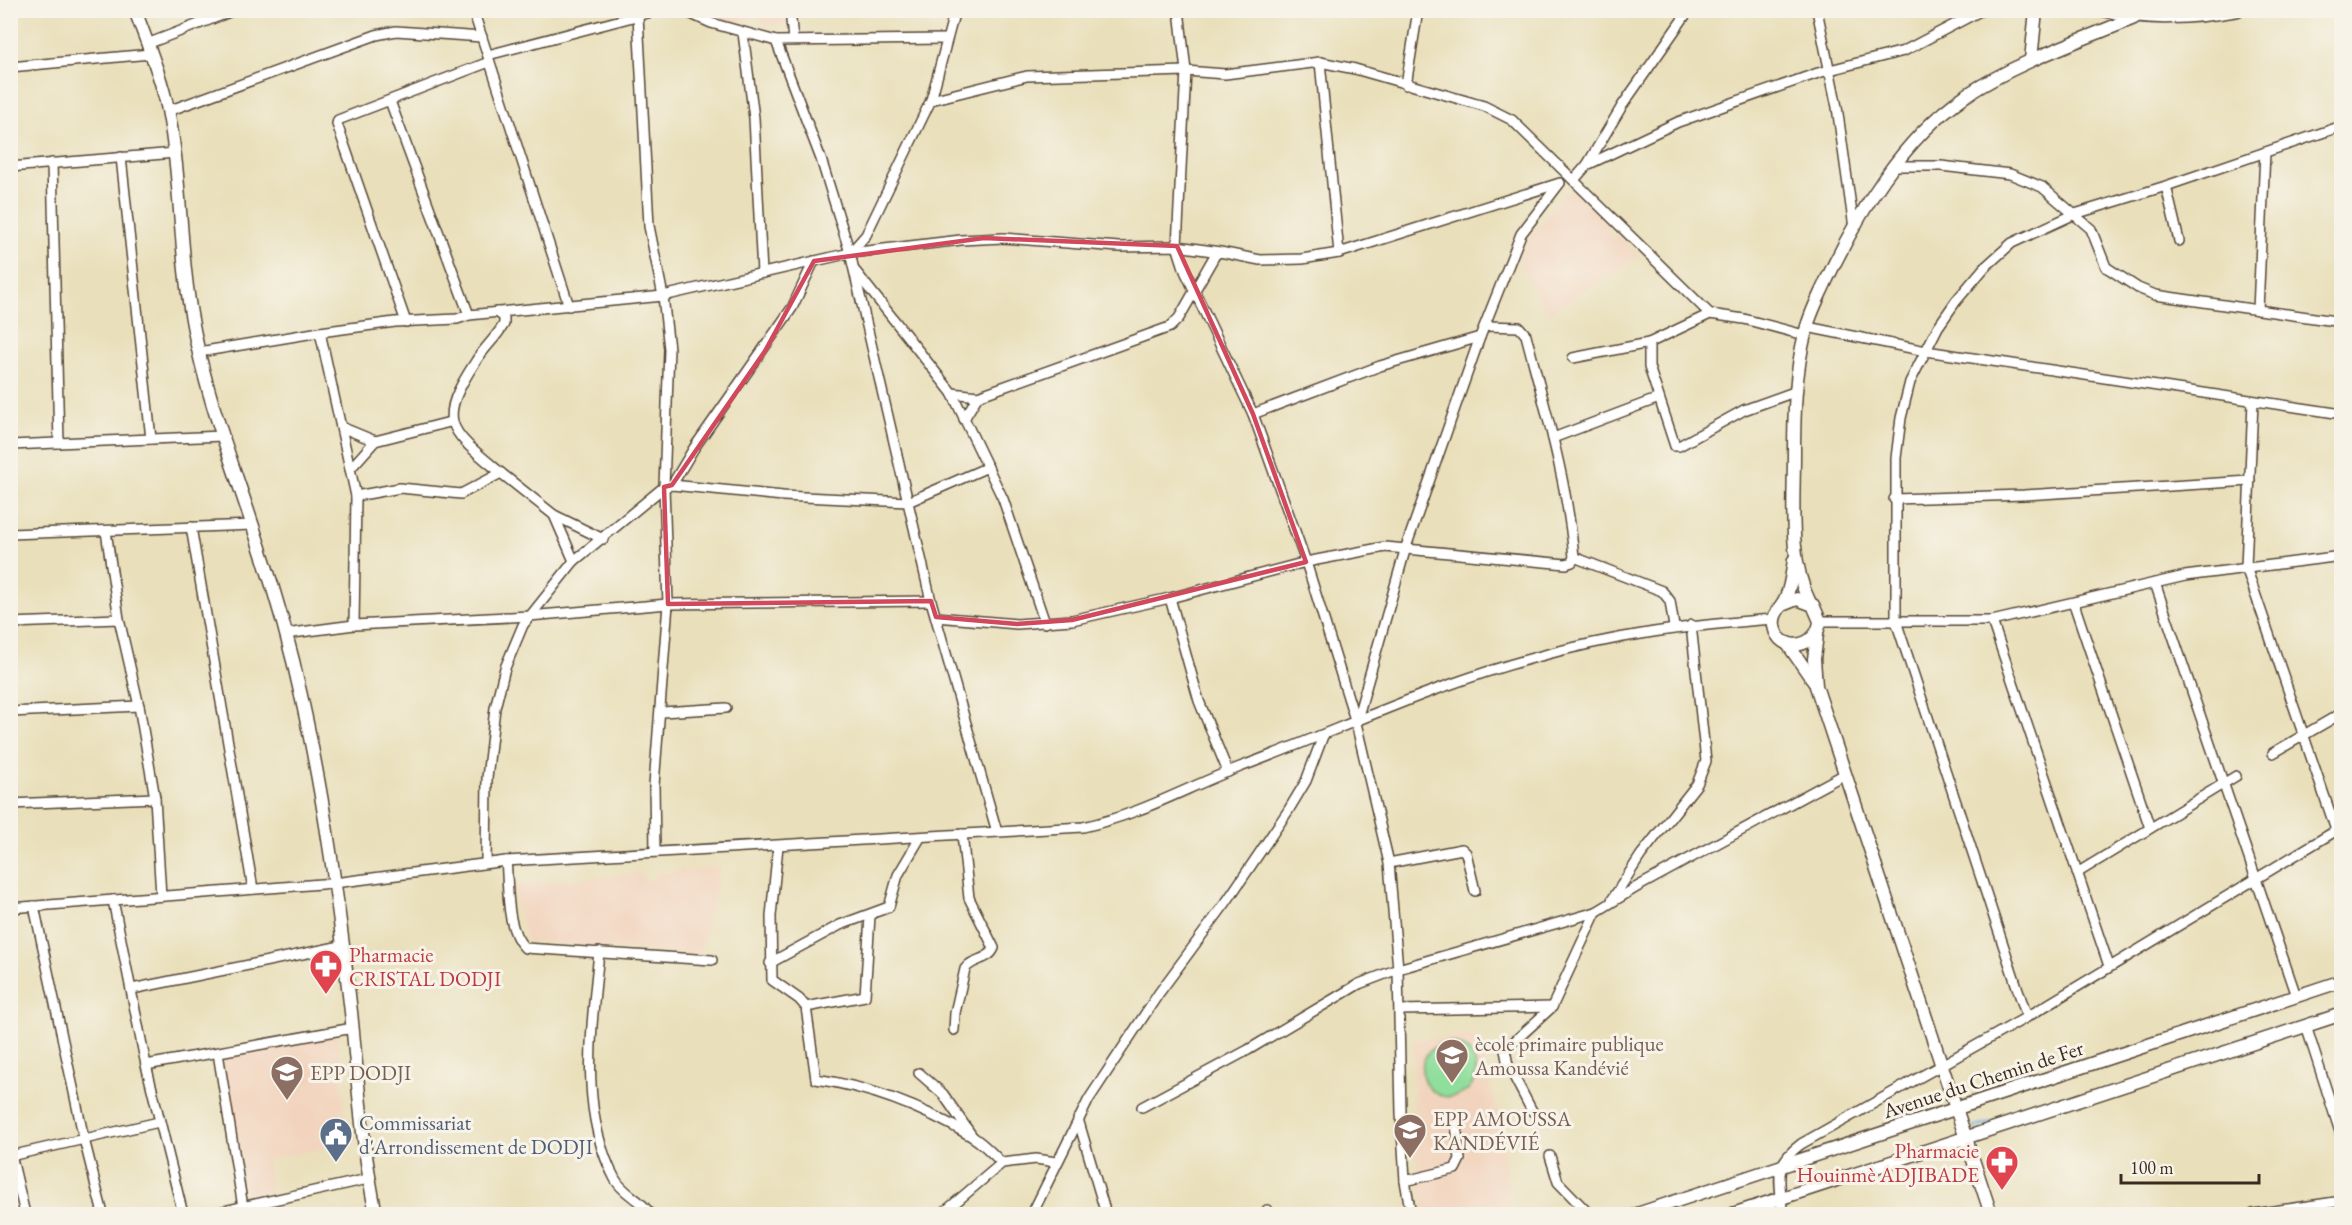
<svg xmlns="http://www.w3.org/2000/svg" width="2352" height="1225" font-family="'EB Garamond',serif">
	<style>
		.built { fill: #f2d4be }
		.green { fill: #90de9c; stroke: #66845d; stroke-width: 1.5 }
		.lines { fill: none; stroke-linecap: round; stroke-linejoin: round }
		.stream { stroke: #6daade; stroke-width: 3 }
		.minor-casing { stroke: #554535; stroke-width: 12 }
		.major-casing { stroke: #554535; stroke-width: 15 }
		.minor { stroke: #fff; stroke-width: 9 }
		.major { stroke: #fff; stroke-width: 12 }
		.marked { fill: none; stroke: #d1495b; stroke-width: 4.5; stroke-linejoin: round }
		.labels { text-anchor: middle; dominant-baseline: central; stroke-width: 6; stroke-linejoin: round; paint-order: stroke }
		.health-label { font-size: 21px; fill: #be3a42; stroke: #f7f3e8; text-anchor: start }
		.education-label { font-size: 21px; fill: #785e54; stroke: #f7f3e8; text-anchor: start }
		.street-label { font-size: 21px; fill: #3b2a1e; stroke: #f7f3e8 }
		.service-label { font-size: 21px; fill: #4e5e75; stroke: #f7f3e8; text-anchor: start }
	</style>
	<rect width="100%" height="100%" fill="#f7f3e8"/>
	<filter id="ink" filterUnits="userSpaceOnUse"><feTurbulence type="fractalNoise" baseFrequency=".0167" numOctaves="2"/><feDisplacementMap in="SourceGraphic" scale="12" xChannelSelector="R" yChannelSelector="G"/><feConvolveMatrix kernelMatrix="1 2 1 2 8 2 1 2 1" color-interpolation-filters="sRGB"/></filter>
	<filter id="wash" filterUnits="userSpaceOnUse"><feTurbulence type="fractalNoise" baseFrequency=".008" numOctaves="4" result="noise"/><feDisplacementMap in="SourceGraphic" scale="24" xChannelSelector="R" yChannelSelector="G"/><feGaussianBlur stdDeviation="1.35" result="paint"/><feColorMatrix in="noise" values="0 0 0 0 0 0 0 0 0 0 0 0 0 0 0 0 0 1.4 0 .05"/><feComposite in="paint" operator="in"/></filter>
	<g filter="url(#wash)">
		<rect width="100%" height="100%" fill="#e9dfba"/>
		<g class="built">
			<path d="M 708,11 L 784,11 L 786,24 L 762,24 L 760,17 L 751,14 L 749,20 L 721,21 Z"/>
			<path d="M 1574,192 L 1609,226 L 1609,233 L 1612,237 L 1619,236 L 1640,256 L 1547,314 L 1518,261 L 1525,245 L 1564,193 Z"/>
			<path d="M 720,867 L 700,955 L 526,941 L 513,886 L 642,873 L 645,880 L 653,880 L 656,873 Z"/>
			<path d="M 338,1035 L 347,1144 L 267,1159 L 271,1192 L 246,1197 L 223,1058 Z"/>
			<path d="M 1477,1035 L 1501,1128 L 1510,1207 L 1513,1214 L 1424,1214 L 1414,1144 L 1414,1040 Z"/>
		</g>
		<circle class="green" cx="1449" cy="1070" r="27"/>
		<g class="lines">
			<path class="stream" d="M 1974,1128 L 1995,1122"/>
		</g>
	</g>
	<g filter="url(#ink)">
		<g class="lines">
			<defs>
				<g id="minor">
					<path d="M 473,10 L 569,306"/>
					<path d="M 682,10 L 711,23 L 776,41 L 821,159 L 850,253 L 931,601 L 997,832"/>
					<path d="M 790,10 L 793,40"/>
					<path d="M 1179,10 L 1186,71 L 1177,246 L 1185,271 L 1253,414 L 1306,562 L 1356,723 L 1389,863 L 1398,969 L 1401,1113 L 1405,1181 L 1411,1214"/>
					<path d="M 1817,10 L 1837,107 L 1854,228"/>
					<path d="M 638,16 L 649,226 L 663,296 L 669,349 L 664,487 L 668,604 L 654,785 L 655,851"/>
					<path d="M 743,33 L 754,118 L 762,273"/>
					<path d="M 776,41 L 946,39"/>
					<path d="M 147,44 L 235,10"/>
					<path d="M 488,55 L 659,10"/>
					<path d="M 1320,62 L 1339,253"/>
					<path d="M 10,67 L 150,54"/>
					<path d="M 1406,85 L 1418,10"/>
					<path d="M 931,100 L 1027,76 L 1186,71 L 1225,74 L 1320,62 L 1355,69 L 1484,106 L 1512,120 L 1710,314"/>
					<path d="M 390,101 L 469,315"/>
					<path d="M 168,111 L 376,35 L 396,31 L 482,37"/>
					<path d="M 121,157 L 151,439"/>
					<path d="M 52,163 L 59,443"/>
					<path d="M 1587,165 L 1622,106 L 1689,10"/>
					<path d="M 1894,166 L 1941,166 L 2010,174 L 2042,187 L 2091,229 L 2106,267 L 2138,288 L 2155,295 L 2342,322"/>
					<path d="M 10,167 L 175,153"/>
					<path d="M 1574,180 L 1587,165 L 1678,122 L 1818,73 L 1904,51 L 1982,10"/>
					<path d="M 2166,186 L 2179,241"/>
					<path d="M 850,253 L 866,235 L 931,100 L 955,10"/>
					<path d="M 856,272 L 952,393 L 1003,499 L 1045,623"/>
					<path d="M 2258,310 L 2265,152"/>
					<path d="M 497,312 L 504,317 L 504,324 C 496,338 484,348 476,361 C 435,423 449,430 501,473"/>
					<path d="M 406,322 L 337,124 L 338,120 L 489,62"/>
					<path d="M 1807,327 L 1926,351 L 2342,414"/>
					<path d="M 320,332 L 356,496 L 354,625"/>
					<path d="M 199,352 L 320,332 L 395,322 L 457,319 L 469,315 L 663,296 L 850,253 L 961,240 L 1003,238 L 1119,247 L 1177,246 L 1220,252"/>
					<path d="M 1573,358 L 1649,343"/>
					<path d="M 1797,391 L 1744,410 L 1679,446 L 1675,446 L 1649,367 L 1649,343 L 1710,314 L 1744,319 L 1804,335"/>
					<path d="M 952,393 L 978,396"/>
					<path d="M 2253,402 L 2246,567 L 2336,830"/>
					<path d="M 1253,414 L 1380,366 L 1480,337"/>
					<path d="M 964,419 L 978,396 L 1170,327 L 1179,318 L 1215,255 L 1220,252 L 1260,260 L 1302,259 L 1339,253 L 1560,183"/>
					<path d="M 341,427 L 375,441"/>
					<path d="M 1553,438 L 1659,398"/>
					<path d="M 10,445 L 223,436"/>
					<path d="M 350,469 L 375,441 L 450,422"/>
					<path d="M 672,485 L 694,448 L 792,308 L 814,261"/>
					<path d="M 356,496 L 400,488 L 461,494 L 501,473 L 554,515 L 603,539"/>
					<path d="M 1894,499 L 2024,495 L 2250,481"/>
					<path d="M 554,515 L 574,561"/>
					<path d="M 191,527 L 253,889"/>
					<path d="M 106,531 L 119,619 L 139,706 L 155,798 L 161,896"/>
					<path d="M 10,534 L 253,525"/>
					<path d="M 1574,557 L 1662,591 L 1670,601 L 1674,627"/>
					<path d="M 2155,583 L 2296,996"/>
					<path d="M 1170,598 L 1199,701 L 1228,772"/>
					<path d="M 2074,604 L 2150,828"/>
					<path d="M 936,617 L 1017,624 L 1072,620 L 1170,598 L 1306,562 L 1385,547 L 1566,564 L 1572,562 L 1574,557 C 1567,481 1545,408 1526,335 L 1519,327 L 1485,326"/>
					<path d="M 1820,621 L 1992,621 L 2185,576 L 2342,556"/>
					<path d="M 1992,621 L 2109,966"/>
					<path d="M 10,623 L 119,619"/>
					<path d="M 285,634 L 354,625 L 529,616 L 668,604 L 931,601"/>
					<path d="M 10,712 L 139,706"/>
					<path d="M 662,712 L 726,708"/>
					<path d="M 1356,723 L 1406,547 L 1480,337 L 1521,234 L 1559,184"/>
					<path d="M 2273,753 L 2342,713"/>
					<path d="M 10,804 L 155,798"/>
					<path d="M 778,846 L 771,916 L 772,980 L 799,999 L 806,1007 L 816,1079 C 870,1087 924,1108 971,1136 C 982,1142 993,1154 1002,1163"/>
					<path d="M 506,861 C 509,887 505,929 525,948 L 712,960"/>
					<path d="M 486,863 L 487,778 L 495,708 L 505,668 L 523,625 L 574,561 L 664,487 L 672,485 L 783,496 L 908,502 L 988,467"/>
					<path d="M 1389,863 L 1462,849 L 1466,853 L 1475,891"/>
					<path d="M 2077,873 L 2236,776"/>
					<path d="M 113,900 L 146,1065 L 183,1214"/>
					<path d="M 1612,900 L 1641,855 L 1697,784 L 1706,761 L 1691,625"/>
					<path d="M 34,906 L 84,1139 L 103,1214"/>
					<path d="M 10,908 L 334,883 L 506,861 L 1083,827 C 1142,814 1185,788 1240,767 C 1337,731 1433,685 1533,658 C 1614,635 1691,625 1774,619"/>
					<path d="M 599,952 C 592,1026 578,1110 615,1179 C 623,1194 641,1199 650,1214"/>
					<path d="M 770,963 L 840,925 L 889,907 L 898,875 L 920,838"/>
					<path d="M 132,989 L 341,946"/>
					<path d="M 806,1007 L 865,996 L 870,916"/>
					<path d="M 1400,1010 L 1552,1007"/>
					<path d="M 2027,1017 L 1896,621 L 1896,458 L 1901,418 L 1910,382 L 1938,327 L 1956,301 L 1984,268 L 2012,243 L 2075,214 L 2166,186 L 2342,126"/>
					<path d="M 2306,1026 L 2342,1138"/>
					<path d="M 954,1030 L 955,1013 L 965,969 C 972,958 989,961 994,948 L 969,898 L 962,834"/>
					<path d="M 218,1053 L 243,1207"/>
					<path d="M 146,1065 L 353,1028"/>
					<path d="M 919,1073 L 943,1094 L 972,1136"/>
					<path d="M 1142,1107 L 1248,1050 L 1359,984 L 1398,969 L 1596,912 L 1637,887 L 1845,774"/>
					<path d="M 1532,1111 L 1508,1065 L 1505,1050 L 1552,1007 L 1596,912"/>
					<path d="M 1078,1119 L 1106,1214"/>
					<path d="M 10,1150 L 25,1214"/>
					<path d="M 10,1156 L 159,1122"/>
					<path d="M 1550,1156 L 1558,1182 L 1589,1214"/>
					<path d="M 1405,1181 L 1455,1169 L 1460,1159 L 1456,1124"/>
					<path d="M 1267,1210 L 1267,1214"/>
					<path d="M 210,1214 L 368,1179"/>
					<path d="M 942,1214 L 1002,1163 L 1036,1159 L 1056,1162"/>
					<path d="M 1032,1214 L 1089,1099 L 1159,993 L 1227,901 L 1288,811 L 1306,781 L 1323,736"/>
					<path d="M 1782,1214 C 1782,1181 1770,1167 1801,1144 L 2027,1017 L 2342,827"/>
					<path d="M 2253,1214 L 2342,1201"/>
				</g>
				<g id="major">
					<path d="M 135,10 C 147,43 161,76 168,110 C 182,181 179,254 193,325 C 207,401 236,472 259,545 C 276,595 291,648 302,700 C 325,802 339,908 351,1012 C 358,1079 362,1148 376,1214"/>
					<path d="M 2103,10 C 2150,21 2191,18 2238,10"/>
					<path d="M 2031,60 L 2036,10"/>
					<path d="M 1810,603 C 1788,560 1794,503 1794,456 C 1794,416 1795,373 1805,334 C 1809,315 1819,297 1827,279 C 1859,212 1902,139 1965,96 C 2017,62 2077,42 2134,18"/>
					<path d="M 1782,605 L 1797,599 L 1813,605 L 1820,621 C 1818,648 1779,655 1774,626 C 1772,613 1782,607 1786,597 C 1791,586 1792,573 1794,560"/>
					<path d="M 1817,634 L 1814,659 L 1816,686 L 1991,1214"/>
					<path d="M 1787,643 L 1814,682"/>
					<path d="M 1637,1214 L 2342,981"/>
					<path d="M 1733,1214 L 2342,1014"/>
				</g>
			</defs>
			<use href="#minor" class="minor-casing"/>
			<use href="#major" class="major-casing"/>
			<use href="#minor" class="minor"/>
			<use href="#major" class="major"/>
		</g>
	</g>
	<path class="marked" d="M 984,238 L 1177,246 L 1253,414 L 1306,562 L 1072,620 L 1017,624 L 936,617 L 931,601 L 668,604 L 664,487 L 672,485 L 765,351 L 814,261 Z"/>
	<defs>
		<symbol id="pharmacy-pin" viewBox="-11 -11 22 30"><path d="M0 17L-7.5 6A9.5 9.5 0 1 1 7.5 6Z" fill="#e0444e" stroke="#f7f3e8"/><path d="M-2-6h4v4h4v4h-4v4h-4v-4h-4v-4h4Z" fill="#fff"/></symbol>
		<symbol id="school-pin" viewBox="-11 -11 22 30"><path d="M0 17L-7.5 6A9.5 9.5 0 1 1 7.5 6Z" fill="#8d6e63" stroke="#f7f3e8"/><path d="M0-5L7-2L0 1L-7-2ZM-4 1L0 2.5L4 1V4Q0 6-4 4Z" fill="#fff"/></symbol>
		<symbol id="civic-pin" viewBox="-11 -11 22 30"><path d="M0 17L-7.5 6A9.5 9.5 0 1 1 7.5 6Z" fill="#5c6f8a" stroke="#f7f3e8"/><path d="M-.6-6.5H3V-4.5H.6V-3L4-1V1h2V6H-6V1h2V-1L-.6-3ZM-1.2 2.5V6h2.4V2.5Z" fill="#fff"/></symbol>
	</defs>
	<g fill-rule="evenodd">
		<use href="#pharmacy-pin" x="307" y="947" width="38" height="52"/>
		<use href="#school-pin" x="1433" y="1036" width="38" height="52"/>
		<use href="#school-pin" x="268" y="1053" width="38" height="52"/>
		<use href="#school-pin" x="1391" y="1111" width="38" height="52"/>
		<use href="#civic-pin" x="317" y="1115" width="38" height="52"/>
		<use href="#pharmacy-pin" x="1983" y="1143" width="38" height="52"/>
	</g>
	<g class="labels">
		<g class="health-label">
			<text x="349" y="954">Pharmacie<tspan x="349" dy="24">CRISTAL DODJI</tspan></text>
			<text x="1979" y="1150" text-anchor="end">Pharmacie<tspan x="1979" dy="24">Houinmè ADJIBADE</tspan></text>
		</g>
		<g class="education-label">
			<text x="1475" y="1043">ècole primaire publique<tspan x="1475" dy="24">Amoussa Kandévié</tspan></text>
			<text x="310" y="1072">EPP DODJI</text>
			<text x="1433" y="1118">EPP AMOUSSA<tspan x="1433" dy="24">KANDÉVIÉ</tspan></text>
		</g>
		<g class="street-label">
			<text transform="translate(1983 1079) rotate(-18)">Avenue du Chemin de Fer</text>
		</g>
		<g class="service-label">
			<text x="359" y="1122">Commissariat<tspan x="359" dy="24">d'Arrondissement de DODJI</tspan></text>
		</g>
	</g>
	<rect width="2352" height="1225" fill="none" stroke="#f7f3e8" stroke-width="36"/>
	<path d="M2121 1174v9h138v-9" fill="none" stroke="#3b2a1e" stroke-width="3"/>
	<text x="2130" y="1174" font-size="18" fill="#3b2a1e" stroke="#f7f3e8" stroke-width="4.5" paint-order="stroke">100 m</text>
</svg>
